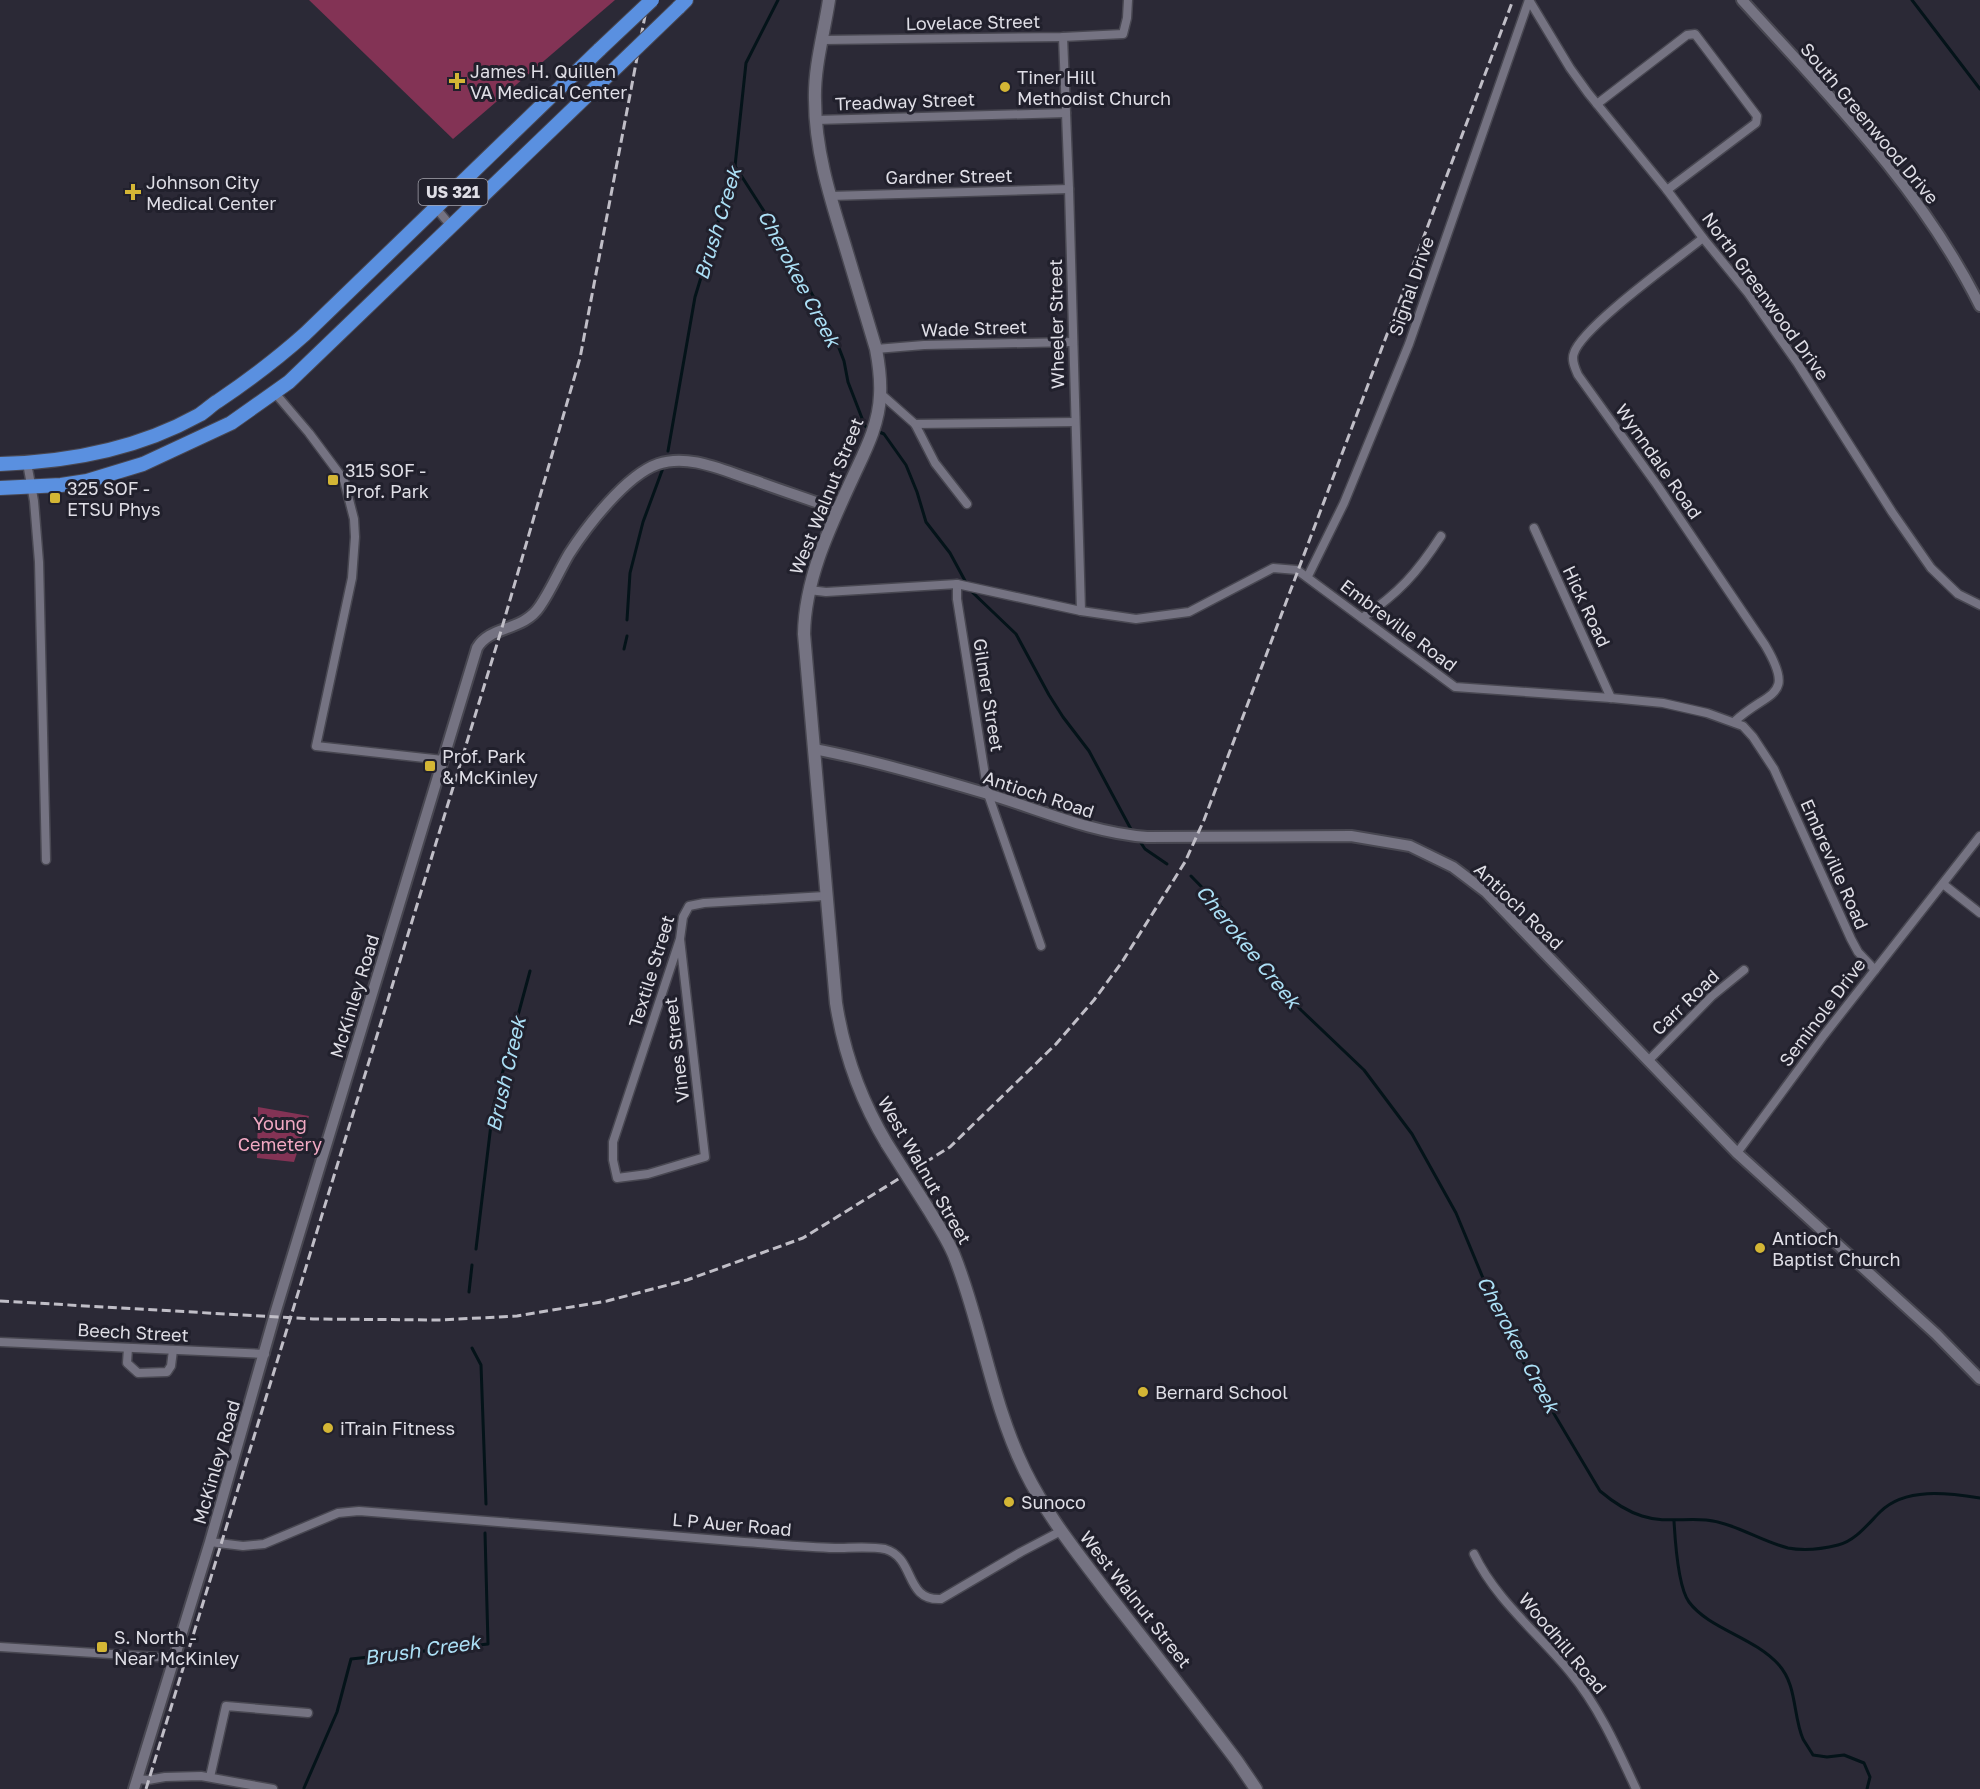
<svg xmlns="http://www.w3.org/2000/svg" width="1980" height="1789" font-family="'Golos Text',sans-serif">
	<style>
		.green { fill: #833355 }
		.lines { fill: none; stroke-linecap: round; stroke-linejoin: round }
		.stream { stroke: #041319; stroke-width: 3 }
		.minor-casing { stroke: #484751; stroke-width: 11 }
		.tertiary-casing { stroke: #484751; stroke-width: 14 }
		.secondary-casing { stroke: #484751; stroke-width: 15 }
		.trunk-casing { stroke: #484751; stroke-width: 16 }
		.minor { stroke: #757382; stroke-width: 8 }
		.tertiary { stroke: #757382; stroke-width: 10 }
		.secondary { stroke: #757382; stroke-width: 12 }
		.trunk { stroke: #5a90e0; stroke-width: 14 }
		.rail { stroke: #c0bec7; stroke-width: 3; stroke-dasharray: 9 4.5; stroke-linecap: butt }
		.secondary-bridge-casing { stroke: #484751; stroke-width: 15; stroke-linecap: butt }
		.trunk-bridge-casing { stroke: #484751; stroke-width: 16; stroke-linecap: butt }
		.secondary-bridge { stroke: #757382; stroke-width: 12 }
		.trunk-bridge { stroke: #5a90e0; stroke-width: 14 }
		.poi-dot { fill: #d4b635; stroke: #21202c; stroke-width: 2 }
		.labels { text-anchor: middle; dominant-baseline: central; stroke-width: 6; stroke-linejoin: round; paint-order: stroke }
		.shield { fill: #21202c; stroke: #a6a5ae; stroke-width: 1.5 }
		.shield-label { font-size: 16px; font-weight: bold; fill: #dfdee6 }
		.street-label { font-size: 18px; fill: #dfdee6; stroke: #21202c }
		.poi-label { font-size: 18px; fill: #dfdee6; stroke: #21202c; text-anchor: start }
		.park-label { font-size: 18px; fill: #f2a9c3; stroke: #21202c }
		.water-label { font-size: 20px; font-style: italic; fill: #abdff5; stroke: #21202c }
	</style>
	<rect width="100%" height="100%" fill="#2b2936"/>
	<g class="green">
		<path d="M 309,0 L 615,0 L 453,139 Z"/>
		<path d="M 258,1107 L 309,1116 L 294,1162 L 257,1158 Z"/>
	</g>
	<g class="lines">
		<g class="stream">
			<path d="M 1912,0 L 1980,89"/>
			<path d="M 735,166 L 785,244 L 834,335 L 844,361 L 848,382 L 865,426 L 871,429"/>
			<path d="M 877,431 L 884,434 L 906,465 L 917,492 L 926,522 L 950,553 L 970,590 L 1016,634 L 1049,695 L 1063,717 L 1089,751 L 1133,833"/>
			<path d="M 668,451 L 695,297 L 735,166 L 746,63 L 778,0"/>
			<path d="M 627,620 L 630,573 L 643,522 L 663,468"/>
			<path d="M 624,649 L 627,636"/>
			<path d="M 1139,840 L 1145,849 L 1167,864"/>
			<path d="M 1191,876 L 1226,912 L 1251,952 L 1301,1010 L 1364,1070 L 1412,1134 L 1456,1213 L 1495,1307 L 1522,1360 L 1600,1491 C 1613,1502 1626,1511 1642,1516 C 1663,1523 1685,1518 1706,1520 C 1735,1523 1760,1541 1788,1548 C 1804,1551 1822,1549 1838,1545 C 1855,1541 1868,1524 1880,1512 C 1905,1487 1948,1493 1980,1498"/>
			<path d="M 476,1249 L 493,1108 L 530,971"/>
			<path d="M 469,1292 L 472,1265"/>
			<path d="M 472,1348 L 481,1365 L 486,1504"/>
			<path d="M 1674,1521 C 1675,1539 1678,1587 1689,1602 C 1709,1629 1754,1637 1779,1665 C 1797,1685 1793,1716 1803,1739 C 1806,1744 1810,1750 1813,1755 L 1827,1757 L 1844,1755 L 1864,1763 L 1870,1777 L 1867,1789"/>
			<path d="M 304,1788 L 337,1712 L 351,1659 L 488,1644 L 485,1533"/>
		</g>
		<defs>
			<g id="minor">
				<path d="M 1529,0 L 1570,68 L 1588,93 L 1667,190 L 1703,238 L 1748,293 L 1798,364 L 1892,512 L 1931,568 L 1958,594 L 1980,605"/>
				<path d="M 1063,37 L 1069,189 L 1081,611"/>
				<path d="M 823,40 L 1063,37 L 1123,34 L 1127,18 L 1128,0"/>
				<path d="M 1597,104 L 1687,35 L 1695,34 L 1757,116 L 1756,123 L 1667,190"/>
				<path d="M 816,120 L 1066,113"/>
				<path d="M 830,196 L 1069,189"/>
				<path d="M 436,208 L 451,226"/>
				<path d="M 1703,238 C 1677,259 1582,327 1574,353 C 1571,360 1575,368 1578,375 L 1657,485 L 1765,645 C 1797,699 1768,690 1734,722"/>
				<path d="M 876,349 L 924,345 L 1073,342"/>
				<path d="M 275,393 L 309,433 L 344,480 L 354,519 L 355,537 L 352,578 L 316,746 L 443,760"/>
				<path d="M 881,394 L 915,424 L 935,463 L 967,504"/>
				<path d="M 915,424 L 1075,422"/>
				<path d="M 27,463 L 34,501 L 39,562 L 46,860"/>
				<path d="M 1534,528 L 1611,698"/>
				<path d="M 1308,576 L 1344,503 L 1409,344 L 1529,0"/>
				<path d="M 957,584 L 957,599 L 988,794 L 1041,946"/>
				<path d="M 809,590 L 826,592 L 957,584 L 1081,611 L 1136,619 L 1189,612 L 1273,568 L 1297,570 L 1455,687 L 1611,698 L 1663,703 L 1707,713 L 1743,726 L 1753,737 L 1774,769 L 1851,939 L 1858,952 L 1875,970"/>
				<path d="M 1362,618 C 1399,593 1417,573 1441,536"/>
				<path d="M 1943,884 L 1980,913"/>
				<path d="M 680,939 L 705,1157 L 648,1174 L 617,1178 L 613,1160 L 613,1142 L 680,939 L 683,917 L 689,906 L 704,903 L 825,896"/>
				<path d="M 1649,1060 L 1712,996 L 1744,970"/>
				<path d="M 1737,1153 L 1824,1035 L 1980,836"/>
				<path d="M 0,1342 L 265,1354"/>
				<path d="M 128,1348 L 127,1363 L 138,1373 L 167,1372 L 171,1366 L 173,1350"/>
				<path d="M 210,1542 L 243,1546 L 264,1544 L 338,1513 L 359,1511 C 487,1521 616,1531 744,1542 C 774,1544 804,1547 835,1548 C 850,1548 870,1546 885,1549 C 916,1558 904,1601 941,1599 L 1021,1552 L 1061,1531"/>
				<path d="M 1474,1554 C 1496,1600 1538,1633 1570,1672 C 1599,1707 1617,1748 1636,1789"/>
				<path d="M 0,1647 L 174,1658"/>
				<path d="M 210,1777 L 226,1706 L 308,1713"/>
				<path d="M 137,1779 L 148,1780 L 165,1777 L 201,1776 L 273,1789"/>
			</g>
			<g id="tertiary">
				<path d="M 1742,0 C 1829,96 1922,189 1980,306"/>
				<path d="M 814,749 C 872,760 931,777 988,794 C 1041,810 1092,833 1147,837 L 1351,836 L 1410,846 L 1453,867 L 1486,892 L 1737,1153 L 1936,1334 L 1980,1379"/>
				<path d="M 134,1789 L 210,1542 L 274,1317 L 477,648 C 490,625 523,632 540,606 C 551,590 559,571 569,554 C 587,526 626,475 658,464 C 690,453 726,472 756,481 C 783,491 811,500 838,510"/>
			</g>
			<g id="secondary">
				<path d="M 829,0 C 824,33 814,67 815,100 C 815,148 829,194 843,239 C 854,276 865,313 876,349 C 879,365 881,379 880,395 C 879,425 865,451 853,477 C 830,527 805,578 804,634 L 836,1003 C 844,1054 860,1099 887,1144"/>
				<path d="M 927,1207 C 936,1222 947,1238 954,1255 C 982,1325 991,1402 1025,1471 C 1047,1516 1079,1555 1109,1595 C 1152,1650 1195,1705 1237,1761 L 1256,1789"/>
			</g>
			<g id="trunk">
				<path d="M 678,8 L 686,0"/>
				<path d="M 0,464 C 69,462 138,449 199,415 C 206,411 211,405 218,401 C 249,380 277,359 305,334 L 600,49"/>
				<path d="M 0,488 L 61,485 L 87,481 L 143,464 L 231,423 L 289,382 L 599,84"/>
			</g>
		</defs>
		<use href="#minor" class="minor-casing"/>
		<use href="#tertiary" class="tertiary-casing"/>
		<use href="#secondary" class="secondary-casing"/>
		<use href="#trunk" class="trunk-casing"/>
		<use href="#minor" class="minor"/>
		<use href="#tertiary" class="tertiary"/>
		<use href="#secondary" class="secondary"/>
		<use href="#trunk" class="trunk"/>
		<g class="rail">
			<path d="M 0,1301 L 313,1319 L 441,1320 L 517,1316 L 607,1301 L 687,1280 L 803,1238 L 950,1147 L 1056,1044 L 1094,1000 L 1122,962 L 1185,862 L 1204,820 L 1513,0"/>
			<path d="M 146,1789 L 501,631 L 580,358 L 648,0"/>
		</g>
		<defs>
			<path id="secondary-bridge" d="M 887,1144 L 927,1207"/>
			<g id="trunk-bridge">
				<path d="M 600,49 L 652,0"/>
				<path d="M 599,84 L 678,8"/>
			</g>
		</defs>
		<use href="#secondary-bridge" class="secondary-bridge-casing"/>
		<use href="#trunk-bridge" class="trunk-bridge-casing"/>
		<use href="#secondary-bridge" class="secondary-bridge"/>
		<use href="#trunk-bridge" class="trunk-bridge"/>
	</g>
	<g class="poi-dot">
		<path d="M454 72h6v6h6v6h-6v6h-6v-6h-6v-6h6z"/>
		<circle cx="1005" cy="87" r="6"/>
		<path d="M130 183h6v6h6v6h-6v6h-6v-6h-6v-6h6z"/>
		<rect x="327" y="474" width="12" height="12" rx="3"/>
		<rect x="49" y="492" width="12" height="12" rx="3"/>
		<rect x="424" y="760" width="12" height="12" rx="3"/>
		<circle cx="1760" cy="1248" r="6"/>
		<circle cx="1143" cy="1392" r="6"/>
		<circle cx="328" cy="1428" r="6"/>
		<circle cx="1009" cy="1502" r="6"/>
		<rect x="96" y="1641" width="12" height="12" rx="3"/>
	</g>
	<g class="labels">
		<rect class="shield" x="418.5" y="179" width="69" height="26" rx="4.5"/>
		<g class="shield-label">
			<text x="453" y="192">US 321</text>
		</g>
		<g class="street-label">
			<text transform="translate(973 22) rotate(-1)">Lovelace Street</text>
			<text transform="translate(905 101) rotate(-2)">Treadway Street</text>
			<text transform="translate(1870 123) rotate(50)">South Greenwood Drive</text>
			<text transform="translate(949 176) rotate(-1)">Gardner Street</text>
			<text transform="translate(1411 286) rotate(-71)">Signal Drive</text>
			<text transform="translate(1766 296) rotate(54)">North Greenwood Drive</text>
			<text transform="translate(1056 324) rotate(-91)">Wheeler Street</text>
			<text transform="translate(974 328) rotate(-2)">Wade Street</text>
			<text transform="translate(1659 461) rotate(55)">Wynndale Road</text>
			<text transform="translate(826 496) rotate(-68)">West Walnut Street</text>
			<text transform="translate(1587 606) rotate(65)">Hick Road</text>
			<text transform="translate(1399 625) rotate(37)">Embreville Road</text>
			<text transform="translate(989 695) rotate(81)">Gilmer Street</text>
			<text transform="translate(1039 794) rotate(18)">Antioch Road</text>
			<text transform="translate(1835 864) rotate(66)">Embreville Road</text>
			<text transform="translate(1519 906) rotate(44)">Antioch Road</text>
			<text transform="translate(651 971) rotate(-73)">Textile Street</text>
			<text transform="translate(354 996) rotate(-73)">McKinley Road</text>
			<text transform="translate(1685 1002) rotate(-44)">Carr Road</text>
			<text transform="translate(1822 1012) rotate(-53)">Seminole Drive</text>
			<text transform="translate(676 1050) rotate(-97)">Vines Street</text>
			<text transform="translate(925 1170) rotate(60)">West Walnut Street</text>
			<text transform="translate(133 1332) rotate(3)">Beech Street</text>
			<text transform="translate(216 1462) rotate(-74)">McKinley Road</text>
			<text transform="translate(732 1524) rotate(5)">L P Auer Road</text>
			<text transform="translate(1136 1599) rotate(52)">West Walnut Street</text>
			<text transform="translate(1563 1643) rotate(50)">Woodhill Road</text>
		</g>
		<g class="poi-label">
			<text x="470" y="71">James H. Quillen<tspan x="470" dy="21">VA Medical Center</tspan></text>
			<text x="1017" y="77">Tiner Hill<tspan x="1017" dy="21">Methodist Church</tspan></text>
			<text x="146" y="182">Johnson City<tspan x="146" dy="21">Medical Center</tspan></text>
			<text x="345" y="470">315 SOF -<tspan x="345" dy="21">Prof. Park</tspan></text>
			<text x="67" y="488">325 SOF -<tspan x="67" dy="21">ETSU Phys</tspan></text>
			<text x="442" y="756">Prof. Park<tspan x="442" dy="21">&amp; McKinley</tspan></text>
			<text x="1772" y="1238">Antioch<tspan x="1772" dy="21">Baptist Church</tspan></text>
			<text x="1155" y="1392">Bernard School</text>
			<text x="340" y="1428">iTrain Fitness</text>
			<text x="1021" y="1502">Sunoco</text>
			<text x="114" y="1637">S. North -<tspan x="114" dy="21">Near McKinley</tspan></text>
		</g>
		<g class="park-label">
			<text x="280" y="1123">Young<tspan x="280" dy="21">Cemetery</tspan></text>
		</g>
		<g class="water-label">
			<text transform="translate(717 223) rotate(-73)">Brush Creek</text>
			<text transform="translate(800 278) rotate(62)">Cherokee Creek</text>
			<text transform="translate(1249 946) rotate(51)">Cherokee Creek</text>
			<text transform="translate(505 1074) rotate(-77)">Brush Creek</text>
			<text transform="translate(1519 1344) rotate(62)">Cherokee Creek</text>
			<text transform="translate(422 1649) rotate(-8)">Brush Creek</text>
		</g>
	</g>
</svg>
